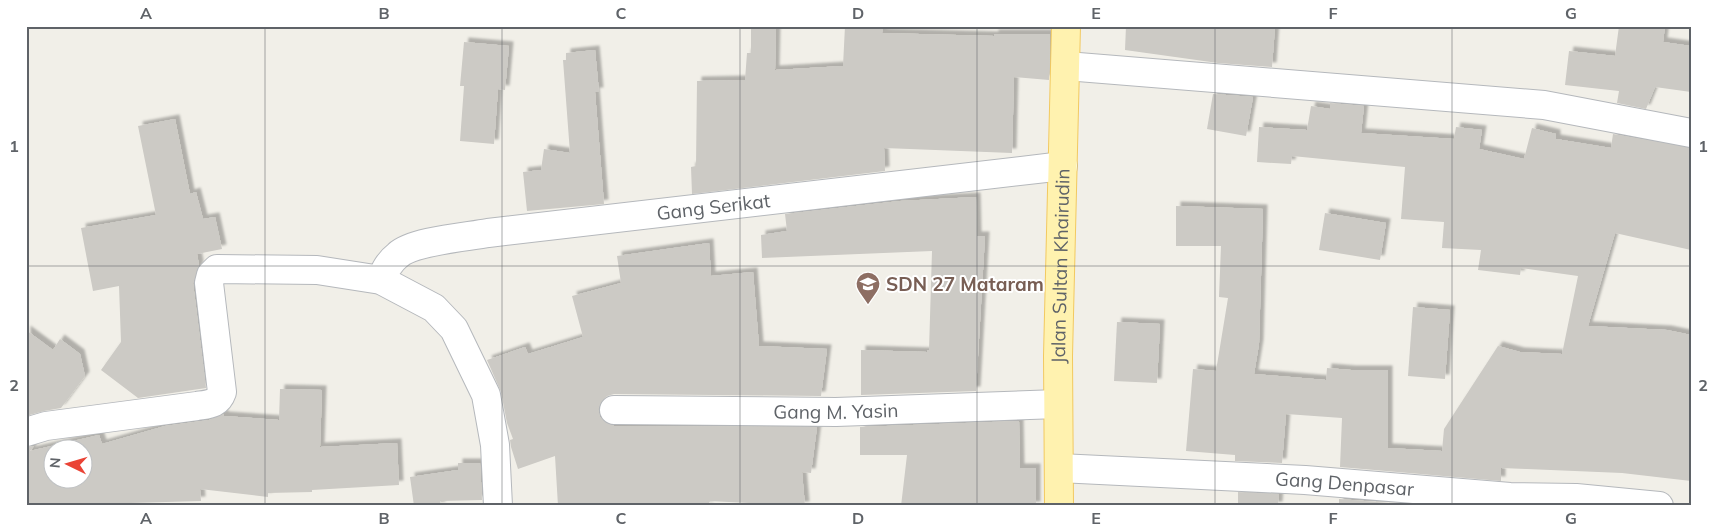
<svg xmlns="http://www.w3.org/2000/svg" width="1717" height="532" font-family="Mulish,sans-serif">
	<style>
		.building { fill: #cccac5; fill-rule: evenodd; filter: url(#shadow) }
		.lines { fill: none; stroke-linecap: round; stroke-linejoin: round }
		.minor-casing { stroke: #b5b8bc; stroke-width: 30 }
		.major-casing { stroke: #f2c960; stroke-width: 30 }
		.minor { stroke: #fff; stroke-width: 28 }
		.major { stroke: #fff2af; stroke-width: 28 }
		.grid { fill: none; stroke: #5f6368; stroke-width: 1; stroke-opacity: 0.55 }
		.labels { text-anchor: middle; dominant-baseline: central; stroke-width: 4; stroke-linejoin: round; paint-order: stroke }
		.street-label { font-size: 19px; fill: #5f6368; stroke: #fff }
		.education-label { font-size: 19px; font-weight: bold; fill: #785e54; stroke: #fff; text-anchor: start }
		.neatline { fill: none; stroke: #5f6368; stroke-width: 2 }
		.grid-label { font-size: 16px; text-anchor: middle; font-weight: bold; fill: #5f6368 }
	</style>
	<defs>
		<filter id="shadow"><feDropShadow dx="4.5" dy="-4.5" stdDeviation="1" flood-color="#0004"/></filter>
	</defs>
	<rect width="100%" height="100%" fill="#f1efe8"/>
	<g class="building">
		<path d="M 751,26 L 776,26 L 775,70 L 843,66 L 845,26 L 883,26 L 882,33 L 994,36 L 994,34 L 1050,34 L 1049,80 L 1014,77 L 1012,153 L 884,148 L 885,171 L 692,194 L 691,167 L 696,166 L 697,81 L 745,80 L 747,53 L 751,53 Z"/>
		<path d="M 1126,26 L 1275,26 L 1272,67 L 1218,63 L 1125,50 Z"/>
		<path d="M 1619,26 L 1665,26 L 1663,42 L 1691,46 L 1691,92 L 1655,87 L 1646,109 L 1617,103 L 1619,91 L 1565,85 L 1569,51 L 1615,56 Z"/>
		<path d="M 464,42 L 509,46 L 505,90 L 498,89 L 494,144 L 460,141 L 464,86 L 460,86 Z"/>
		<path d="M 595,50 L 599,92 L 595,92 L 604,204 L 527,211 L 523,172 L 541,170 L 544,149 L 570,153 L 563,60 L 566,60 L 566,53 Z"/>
		<path d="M 1213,94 L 1253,97 L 1246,136 L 1207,129 Z"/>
		<path d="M 1330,103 L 1364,106 L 1361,133 L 1454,139 L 1456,127 L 1482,130 L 1479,149 L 1524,159 L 1532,128 L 1556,134 L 1556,139 L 1611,148 L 1613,134 L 1691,148 L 1691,250 L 1615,233 L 1588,326 L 1667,330 L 1691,335 L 1691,481 L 1622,473 L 1501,468 L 1501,481 L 1340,467 L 1342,418 L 1286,414 L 1282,463 L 1235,461 L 1235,455 L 1186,451 L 1193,369 L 1216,371 L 1228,298 L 1219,297 L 1221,246 L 1176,246 L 1176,206 L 1263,209 L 1259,344 L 1254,374 L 1326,380 L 1327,368 L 1351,370 L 1388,370 L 1388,448 L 1442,451 L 1444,429 L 1498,346 L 1520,352 L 1562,354 L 1578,276 L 1521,268 L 1520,275 L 1478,270 L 1481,250 L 1442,248 L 1444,222 L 1401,219 L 1405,167 L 1292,156 L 1291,164 L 1257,162 L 1259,127 L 1307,130 L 1311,106 L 1330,109 Z"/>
		<path d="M 175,119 L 190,194 L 196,192 L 203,219 L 215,217 L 222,249 L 197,254 L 199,265 L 193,283 L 206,388 L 138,398 L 101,370 L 121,342 L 119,286 L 93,291 L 81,228 L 156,215 L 138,126 Z"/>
		<path d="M 976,197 L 977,236 L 985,236 L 976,391 L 861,395 L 861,350 L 927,352 L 927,350 L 929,350 L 932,251 L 762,258 L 761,235 L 787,231 L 785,214 L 900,201 Z"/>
		<path d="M 1325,213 L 1386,223 L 1380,260 L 1319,250 Z"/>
		<path d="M 709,243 L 711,276 L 753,272 L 759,346 L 827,349 L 821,396 L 614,394 L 607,396 L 601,402 L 598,409 L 600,417 L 606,423 L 614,426 L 817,427 L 811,473 L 802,472 L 805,506 L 769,506 L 769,504 L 709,501 L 709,506 L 558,506 L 555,456 L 518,469 L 511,447 L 510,440 L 513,439 L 507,423 L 501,392 L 487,360 L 525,347 L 528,354 L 583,337 L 572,296 L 621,283 L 617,256 Z"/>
		<path d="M 1413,307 L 1450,310 L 1445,379 L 1408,376 Z"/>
		<path d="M 1117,322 L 1160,324 L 1157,383 L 1114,381 Z"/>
		<path d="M 26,330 L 53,350 L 60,339 L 80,354 L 85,376 L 61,408 L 44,411 L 26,416 Z"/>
		<path d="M 280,389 L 322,390 L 320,447 L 397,443 L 399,485 L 312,490 L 312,492 L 268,493 L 268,497 L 200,489 L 201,501 L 26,506 L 26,447 L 34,446 L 30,451 L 99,435 L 102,444 L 165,426 L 209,420 L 224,414 L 224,416 L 279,420 ZM 52,450 L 82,450 L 82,480 L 52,480 Z"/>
		<path d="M 1019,421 L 1020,468 L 1036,468 L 1036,506 L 901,506 L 907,455 L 860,455 L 860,427 Z"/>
		<path d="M 458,463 L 480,463 L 482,500 L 440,501 L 441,506 L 414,506 L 410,477 L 458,470 Z"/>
		<path d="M 1238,492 L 1279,494 L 1278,506 L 1238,506 Z"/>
		<path d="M 1339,499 L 1426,506 L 1339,506 Z"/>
	</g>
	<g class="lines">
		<defs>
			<g id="minor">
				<path d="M 1066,66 L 1544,105 L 1691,133"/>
				<path id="s1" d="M 381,280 C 385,270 389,262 398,255 C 413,241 467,237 488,233 L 1063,166"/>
				<path id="s2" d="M 614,410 L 836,412 L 1058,404"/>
				<path d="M 26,432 L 46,426 L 197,406 C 209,404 218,404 222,392 L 209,283 L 211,275 L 217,269 L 317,270 L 381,280 L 434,308 L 454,329 L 486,395 L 495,445 L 498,506"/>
				<path id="s3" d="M 1059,468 L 1305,480 L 1510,497 L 1576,498 L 1659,506"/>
			</g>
			<g id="major">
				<path id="s4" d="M 1059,506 L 1058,356 L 1066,26"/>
			</g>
		</defs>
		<use href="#minor" class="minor-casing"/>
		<use href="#major" class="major-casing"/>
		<use href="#minor" class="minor"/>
		<use href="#major" class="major"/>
	</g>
	<path class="grid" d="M 265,26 L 265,506M 502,26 L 502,506M 740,26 L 740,506M 977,26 L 977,506M 1215,26 L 1215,506M 1452,26 L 1452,506M 26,266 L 1691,266"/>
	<defs>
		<symbol id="school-pin" viewBox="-11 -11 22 30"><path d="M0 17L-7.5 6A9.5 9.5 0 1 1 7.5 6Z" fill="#8d6e63" stroke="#fff"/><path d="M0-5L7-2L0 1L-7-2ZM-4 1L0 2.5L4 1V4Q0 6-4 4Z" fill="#fff"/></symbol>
	</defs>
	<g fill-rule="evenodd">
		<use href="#school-pin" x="854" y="270" width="28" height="38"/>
	</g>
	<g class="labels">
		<g class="street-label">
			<text stroke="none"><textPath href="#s1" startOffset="351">Gang Serikat</textPath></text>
			<text stroke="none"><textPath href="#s4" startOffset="240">Jalan Sultan Khairudin</textPath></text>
			<text stroke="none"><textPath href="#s2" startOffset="222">Gang M. Yasin</textPath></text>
			<text stroke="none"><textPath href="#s3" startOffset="286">Gang Denpasar</textPath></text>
		</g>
		<g class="education-label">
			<text x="886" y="284">SDN 27 Mataram</text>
		</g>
	</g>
	<rect width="1717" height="532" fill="none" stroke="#ffffff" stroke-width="55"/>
	<g transform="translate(68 464) rotate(275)"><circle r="24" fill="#ffffff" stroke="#bfc1c3"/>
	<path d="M0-4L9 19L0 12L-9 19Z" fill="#ea4335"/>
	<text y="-8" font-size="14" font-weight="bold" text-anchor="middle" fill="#5f6368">N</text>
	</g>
	<rect x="28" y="28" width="1662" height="476" class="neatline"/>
	<g class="grid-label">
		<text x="146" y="19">A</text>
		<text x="384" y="19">B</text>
		<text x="621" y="19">C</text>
		<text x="858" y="19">D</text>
		<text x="1096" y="19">E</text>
		<text x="1333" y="19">F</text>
		<text x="1571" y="19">G</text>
		<text x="14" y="152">1</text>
		<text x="1703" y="152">1</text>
		<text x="14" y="391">2</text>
		<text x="1703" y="391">2</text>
		<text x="146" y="524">A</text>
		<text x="384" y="524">B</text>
		<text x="621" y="524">C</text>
		<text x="858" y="524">D</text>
		<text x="1096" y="524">E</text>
		<text x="1333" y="524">F</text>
		<text x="1571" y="524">G</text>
	</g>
</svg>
